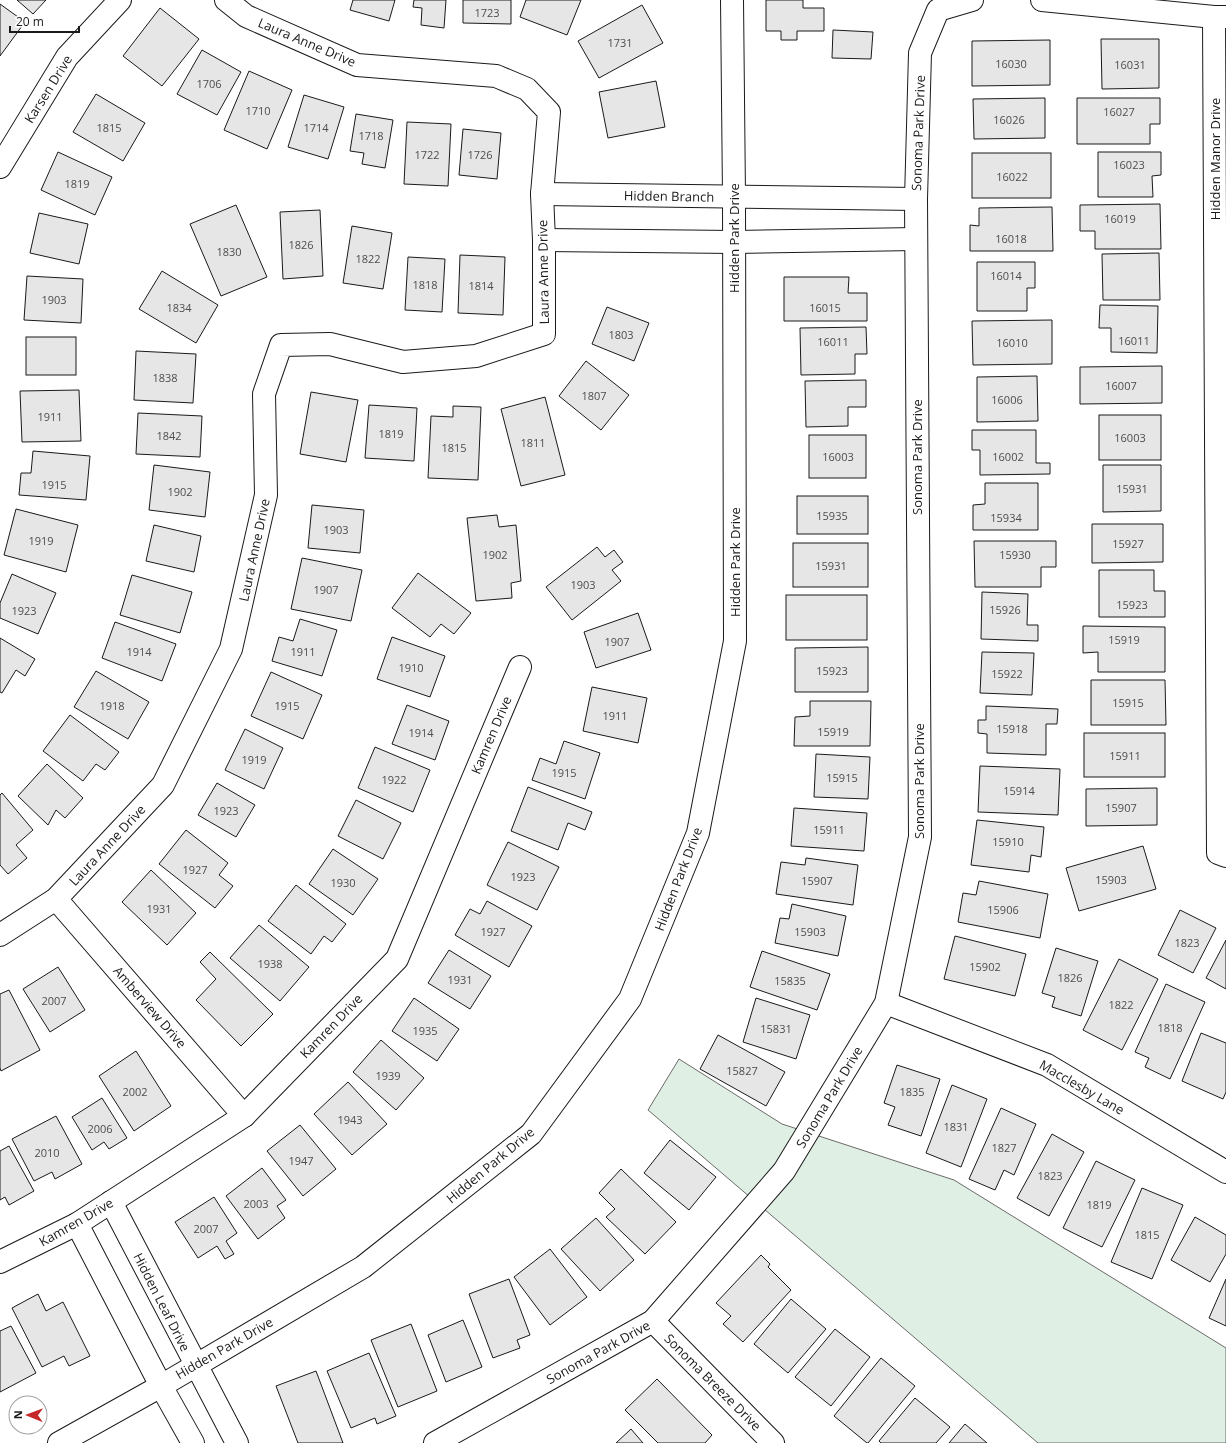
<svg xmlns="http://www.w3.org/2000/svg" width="1226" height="1443" font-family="'Open Sans',sans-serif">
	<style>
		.green { fill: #e0efe3; stroke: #6a6a6a }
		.building { fill: #e6e6e6; stroke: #1a1a1a }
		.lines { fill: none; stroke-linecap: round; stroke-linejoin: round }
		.minor-casing { stroke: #1a1a1a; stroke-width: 24 }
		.minor { stroke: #fff; stroke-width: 22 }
		.labels { text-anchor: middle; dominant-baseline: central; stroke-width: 3; stroke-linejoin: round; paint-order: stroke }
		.number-label { font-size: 11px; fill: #4d4d4d }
		.street-label { font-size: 13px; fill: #1a1a1a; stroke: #fff }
	</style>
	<rect width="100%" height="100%" fill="#fff"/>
	<path class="green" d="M 679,1059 L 782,1124 L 954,1180 L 1226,1348 L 1226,1443 L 1038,1443 L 648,1110 Z"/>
	<g class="building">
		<path d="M 17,0 L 46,0 L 33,14 Z"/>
		<path d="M 353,0 L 395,0 L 389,21 L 350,10 Z"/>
		<path d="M 414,0 L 446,0 L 444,28 L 421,25 L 422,8 L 413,7 Z"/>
		<path d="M 463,0 L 511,0 L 511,24 L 463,23 Z"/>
		<path d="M 526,0 L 581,0 L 567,35 L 520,17 Z"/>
		<path d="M 766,0 L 803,0 L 803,8 L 824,8 L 824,31 L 797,31 L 797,40 L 781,40 L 781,31 L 766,31 Z"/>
		<path d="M 0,4 L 25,22 L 0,56 Z"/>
		<path d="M 642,5 L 663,43 L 599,78 L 578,41 Z"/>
		<path d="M 160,8 L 199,39 L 162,86 L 123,56 Z"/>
		<path d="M 833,30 L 873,32 L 871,59 L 832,58 Z"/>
		<path d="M 1101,39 L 1159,39 L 1159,88 L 1102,89 Z"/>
		<path d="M 1050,40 L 1050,85 L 972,86 L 972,41 Z"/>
		<path d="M 202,50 L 241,72 L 217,115 L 177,94 Z"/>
		<path d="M 249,71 L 292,90 L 267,149 L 224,130 Z"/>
		<path d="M 656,81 L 665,127 L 608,138 L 599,92 Z"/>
		<path d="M 96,94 L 145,123 L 123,161 L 73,132 Z"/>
		<path d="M 304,95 L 344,107 L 328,159 L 288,147 Z"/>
		<path d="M 1045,98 L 1045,138 L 974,139 L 973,99 Z"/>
		<path d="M 1077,98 L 1160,98 L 1160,124 L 1150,124 L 1150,144 L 1077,144 Z"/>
		<path d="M 356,114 L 393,120 L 385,168 L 362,164 L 364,153 L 350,151 Z"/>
		<path d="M 407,122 L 451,124 L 448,186 L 404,184 Z"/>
		<path d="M 463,129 L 501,133 L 497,179 L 459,175 Z"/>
		<path d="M 58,152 L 112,177 L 95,215 L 41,190 Z"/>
		<path d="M 1098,152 L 1161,152 L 1161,175 L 1152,176 L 1153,197 L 1098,197 Z"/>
		<rect x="972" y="153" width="79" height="45"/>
		<path d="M 1160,204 L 1161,249 L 1095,249 L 1095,231 L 1080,231 L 1080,205 Z"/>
		<path d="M 236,205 L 267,277 L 221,296 L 190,224 Z"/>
		<path d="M 1052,207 L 1053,251 L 970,251 L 970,225 L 979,226 L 979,208 Z"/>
		<path d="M 320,210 L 323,276 L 283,279 L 280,212 Z"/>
		<path d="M 39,213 L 88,224 L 79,264 L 30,253 Z"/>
		<path d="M 352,226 L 392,233 L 383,289 L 343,283 Z"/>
		<path d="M 1159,253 L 1160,300 L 1103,300 L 1102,254 Z"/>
		<path d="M 460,255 L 505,257 L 503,315 L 458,313 Z"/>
		<path d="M 408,257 L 445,259 L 442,312 L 405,310 Z"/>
		<path d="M 977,262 L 1035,262 L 1035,288 L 1027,288 L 1027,311 L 977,311 Z"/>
		<path d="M 162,271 L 218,305 L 196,343 L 139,309 Z"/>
		<path d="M 27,276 L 83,279 L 81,323 L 24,320 Z"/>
		<path d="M 784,277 L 849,277 L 848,293 L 867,293 L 867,321 L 784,321 Z"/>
		<path d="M 1100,305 L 1158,306 L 1157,353 L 1111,352 L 1111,328 L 1099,328 Z"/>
		<path d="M 607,307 L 649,323 L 634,361 L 592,344 Z"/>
		<path d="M 1052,320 L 1052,364 L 973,365 L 972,321 Z"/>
		<path d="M 866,327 L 867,354 L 855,354 L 855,374 L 801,375 L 800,328 Z"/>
		<rect x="26" y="337" width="50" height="38"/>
		<path d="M 136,351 L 196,354 L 193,403 L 134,400 Z"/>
		<path d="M 586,361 L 629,395 L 601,430 L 559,396 Z"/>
		<path d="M 1162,366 L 1162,403 L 1080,404 L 1080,367 Z"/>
		<path d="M 1037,376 L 1038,421 L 977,422 L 977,377 Z"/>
		<path d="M 866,380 L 866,407 L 848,407 L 848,426 L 806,427 L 805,381 Z"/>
		<path d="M 79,390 L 81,441 L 22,442 L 20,391 Z"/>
		<path d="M 311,392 L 358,400 L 346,462 L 300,454 Z"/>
		<path d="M 545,397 L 565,475 L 521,486 L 501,409 Z"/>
		<path d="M 369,405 L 417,408 L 414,461 L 365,458 Z"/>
		<path d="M 453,406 L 481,407 L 478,480 L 428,478 L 431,416 L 453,417 Z"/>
		<path d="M 138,413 L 202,416 L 200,457 L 136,454 Z"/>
		<rect x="1099" y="415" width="62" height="45"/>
		<path d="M 972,430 L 1036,430 L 1036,463 L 1050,463 L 1050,474 L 980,475 L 980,450 L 972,450 Z"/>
		<rect x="809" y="435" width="57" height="43"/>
		<path d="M 33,451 L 90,456 L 86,500 L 19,495 L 21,473 L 31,473 Z"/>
		<path d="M 154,465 L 210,472 L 205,517 L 149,510 Z"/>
		<path d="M 1103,465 L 1161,465 L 1161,511 L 1103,512 Z"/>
		<path d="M 985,483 L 1038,483 L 1038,530 L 973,530 L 973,505 L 985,504 Z"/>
		<rect x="797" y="496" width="71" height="38"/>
		<path d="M 312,505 L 364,510 L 360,553 L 308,548 Z"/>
		<path d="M 16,509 L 78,525 L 66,572 L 4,555 Z"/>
		<path d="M 497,515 L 499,527 L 516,525 L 521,581 L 511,583 L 512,598 L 476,601 L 467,518 Z"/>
		<path d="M 1092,524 L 1163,524 L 1163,562 L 1092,563 Z"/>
		<path d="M 154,525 L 201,536 L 194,572 L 146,561 Z"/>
		<path d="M 974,541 L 1056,541 L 1056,567 L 1041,567 L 1041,587 L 975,587 Z"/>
		<rect x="793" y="543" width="75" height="44"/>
		<path d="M 597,547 L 605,557 L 614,550 L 623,562 L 612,570 L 621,581 L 572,620 L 546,587 Z"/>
		<path d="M 302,558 L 362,570 L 351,621 L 291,609 Z"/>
		<path d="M 1099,570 L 1154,570 L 1154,591 L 1165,591 L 1165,617 L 1099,617 Z"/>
		<path d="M 418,573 L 471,613 L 454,634 L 441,624 L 430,637 L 392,608 Z"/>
		<path d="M 12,574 L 56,593 L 38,634 L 0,618 L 0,603 Z"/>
		<path d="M 132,575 L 192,592 L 180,633 L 120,615 Z"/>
		<path d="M 982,592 L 1028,594 L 1027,625 L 1038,625 L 1038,641 L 981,639 Z"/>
		<rect x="786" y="595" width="81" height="45"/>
		<path d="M 638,613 L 651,650 L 596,668 L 584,632 Z"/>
		<path d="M 300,619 L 337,630 L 322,676 L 272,661 L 279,637 L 293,641 Z"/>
		<path d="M 115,622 L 176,644 L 162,681 L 102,658 Z"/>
		<path d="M 1083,626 L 1165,627 L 1165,672 L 1098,672 L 1098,652 L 1083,653 Z"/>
		<path d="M 392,637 L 445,656 L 430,697 L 377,679 Z"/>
		<path d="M 0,638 L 35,659 L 25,676 L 16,670 L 2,693 L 0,692 Z"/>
		<path d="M 868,647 L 868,692 L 795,692 L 795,648 Z"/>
		<path d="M 982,652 L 1034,653 L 1032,695 L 980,693 Z"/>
		<path d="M 96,671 L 149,702 L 128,739 L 74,707 Z"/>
		<path d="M 271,672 L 322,695 L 303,739 L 251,716 Z"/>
		<path d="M 1091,680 L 1165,680 L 1166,725 L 1091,725 Z"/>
		<path d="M 592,687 L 647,698 L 638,743 L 583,731 Z"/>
		<path d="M 810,701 L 871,701 L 870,746 L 794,746 L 795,717 L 810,716 Z"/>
		<path d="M 407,705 L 449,721 L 435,760 L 392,744 Z"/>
		<path d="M 986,706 L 1058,709 L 1057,724 L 1046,724 L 1046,755 L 987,753 L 987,734 L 978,733 L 978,720 L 986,720 Z"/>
		<path d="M 70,715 L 119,752 L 105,770 L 96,764 L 83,781 L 43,751 Z"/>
		<path d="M 245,729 L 283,748 L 264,789 L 225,770 Z"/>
		<rect x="1084" y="733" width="81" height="44"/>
		<path d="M 564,741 L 600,753 L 585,799 L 532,780 L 540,758 L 556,764 Z"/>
		<path d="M 375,747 L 430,770 L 413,812 L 358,788 Z"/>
		<path d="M 816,754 L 870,757 L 868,799 L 814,797 Z"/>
		<path d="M 47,764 L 83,798 L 65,818 L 56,810 L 48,825 L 18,796 Z"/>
		<path d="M 980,766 L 1060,769 L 1058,815 L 978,812 Z"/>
		<path d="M 217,783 L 255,805 L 236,837 L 198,815 Z"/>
		<path d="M 528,787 L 592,812 L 585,830 L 568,823 L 558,850 L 511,831 Z"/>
		<path d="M 1157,788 L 1157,825 L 1086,826 L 1086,789 Z"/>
		<path d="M 2,793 L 33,830 L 16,845 L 27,858 L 8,874 L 0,865 L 0,795 Z"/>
		<path d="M 356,800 L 401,823 L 383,859 L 338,836 Z"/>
		<path d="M 794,808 L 867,813 L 864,851 L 791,846 Z"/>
		<path d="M 977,820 L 1044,827 L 1041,857 L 1031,855 L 1029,872 L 971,865 Z"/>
		<path d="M 186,830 L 228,863 L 219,875 L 233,886 L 215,908 L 159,864 Z"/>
		<path d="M 508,842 L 559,867 L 537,910 L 487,885 Z"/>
		<path d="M 1143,846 L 1156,889 L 1079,911 L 1066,868 Z"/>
		<path d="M 333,849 L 378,879 L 353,915 L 309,884 Z"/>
		<path d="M 806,858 L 858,865 L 853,905 L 776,894 L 781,862 L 805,865 Z"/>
		<path d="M 151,870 L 196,913 L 167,945 L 122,902 Z"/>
		<path d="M 979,881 L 1048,894 L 1040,938 L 958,922 L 963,893 L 976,895 Z"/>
		<path d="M 296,885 L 346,924 L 332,942 L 324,936 L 311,954 L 268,921 Z"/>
		<path d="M 487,901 L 532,926 L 509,967 L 455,935 L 470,909 L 480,914 Z"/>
		<path d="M 792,904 L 846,916 L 838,956 L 775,943 L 780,918 L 789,919 Z"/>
		<path d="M 1180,910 L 1216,928 L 1193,973 L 1158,955 Z"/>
		<path d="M 259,925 L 309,967 L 280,1001 L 230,958 Z"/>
		<path d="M 955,936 L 1026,954 L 1015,996 L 944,979 Z"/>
		<path d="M 1226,940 L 1226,989 L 1206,978 Z"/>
		<path d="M 1056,948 L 1098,961 L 1081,1016 L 1052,1007 L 1055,997 L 1042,993 Z"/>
		<path d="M 449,950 L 491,976 L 470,1009 L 428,983 Z"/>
		<path d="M 762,951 L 830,974 L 817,1010 L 750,987 Z"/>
		<path d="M 210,952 L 273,1014 L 241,1046 L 196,1000 L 216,979 L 200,962 Z"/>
		<path d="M 1119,959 L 1158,979 L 1122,1050 L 1083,1030 Z"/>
		<path d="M 58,967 L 85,1010 L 50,1032 L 23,989 Z"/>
		<path d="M 1166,984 L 1205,1002 L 1170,1079 L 1145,1067 L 1149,1058 L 1135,1052 Z"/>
		<path d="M 9,990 L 40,1050 L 1,1071 L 0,1068 L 0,994 Z"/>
		<path d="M 414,998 L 459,1029 L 437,1061 L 392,1031 Z"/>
		<path d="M 756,998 L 810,1015 L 796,1059 L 743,1042 Z"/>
		<path d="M 1201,1033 L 1226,1043 L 1226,1092 L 1223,1099 L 1182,1081 Z"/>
		<path d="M 718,1035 L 785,1072 L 766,1106 L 700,1069 Z"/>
		<path d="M 381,1040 L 424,1078 L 396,1110 L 353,1072 Z"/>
		<path d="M 136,1051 L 171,1106 L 134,1131 L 99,1076 Z"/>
		<path d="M 897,1065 L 940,1079 L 921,1136 L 888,1125 L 895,1107 L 884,1103 Z"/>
		<path d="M 348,1082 L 387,1124 L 352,1155 L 314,1114 Z"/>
		<path d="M 952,1085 L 987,1099 L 961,1167 L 926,1153 Z"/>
		<path d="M 102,1098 L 127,1138 L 109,1149 L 104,1142 L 92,1150 L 72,1117 Z"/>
		<path d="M 1001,1108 L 1036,1124 L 1014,1175 L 1004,1170 L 995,1190 L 969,1179 Z"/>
		<path d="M 56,1116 L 82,1164 L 55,1179 L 52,1172 L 34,1181 L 12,1139 Z"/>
		<path d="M 300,1125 L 336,1169 L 303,1196 L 267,1151 Z"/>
		<path d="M 1052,1134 L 1084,1152 L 1049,1216 L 1017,1198 Z"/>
		<path d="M 670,1140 L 716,1177 L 689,1210 L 644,1173 Z"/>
		<path d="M 9,1146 L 34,1191 L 9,1205 L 5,1197 L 0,1200 L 0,1151 Z"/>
		<path d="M 1096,1161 L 1135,1180 L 1102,1247 L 1063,1228 Z"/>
		<path d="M 262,1168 L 286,1200 L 277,1206 L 285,1218 L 258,1239 L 226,1196 Z"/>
		<path d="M 621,1169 L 676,1222 L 645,1254 L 606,1217 L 615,1209 L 599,1193 Z"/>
		<path d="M 1142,1188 L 1183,1205 L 1152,1279 L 1111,1262 Z"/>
		<path d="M 214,1197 L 237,1233 L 226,1241 L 234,1254 L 225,1259 L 217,1246 L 198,1258 L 175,1222 Z"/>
		<path d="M 1195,1217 L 1226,1235 L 1226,1254 L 1210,1282 L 1171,1260 Z"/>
		<path d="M 596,1218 L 634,1260 L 600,1291 L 561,1249 Z"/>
		<path d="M 550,1249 L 587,1297 L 550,1325 L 514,1277 Z"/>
		<path d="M 761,1255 L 770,1264 L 768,1267 L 791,1290 L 743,1342 L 723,1324 L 731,1316 L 716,1303 Z"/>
		<path d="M 509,1279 L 530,1335 L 517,1340 L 520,1348 L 493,1358 L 469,1294 Z"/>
		<path d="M 1226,1279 L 1226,1326 L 1209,1318 Z"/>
		<path d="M 38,1294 L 46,1311 L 63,1302 L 90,1356 L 69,1366 L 64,1356 L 42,1367 L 12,1308 Z"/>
		<path d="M 791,1299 L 826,1329 L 788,1373 L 754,1344 Z"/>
		<path d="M 463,1320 L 482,1367 L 446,1382 L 428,1335 Z"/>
		<path d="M 411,1324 L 437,1391 L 398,1407 L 371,1340 Z"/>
		<path d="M 11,1326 L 36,1373 L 0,1392 L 0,1331 Z"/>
		<path d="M 835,1329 L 870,1357 L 831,1406 L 795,1377 Z"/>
		<path d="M 369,1353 L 396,1416 L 377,1424 L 375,1418 L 351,1428 L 327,1371 Z"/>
		<path d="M 881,1358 L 915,1386 L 868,1443 L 867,1443 L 834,1416 Z"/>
		<path d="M 316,1371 L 343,1443 L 298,1443 L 276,1386 Z"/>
		<path d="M 657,1379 L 712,1435 L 705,1443 L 658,1443 L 625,1410 Z"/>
		<path d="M 915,1398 L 950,1427 L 936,1443 L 881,1443 L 879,1441 Z"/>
		<path d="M 965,1424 L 987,1443 L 949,1443 Z"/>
		<path d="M 631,1429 L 643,1443 L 616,1443 Z"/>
	</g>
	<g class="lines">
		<defs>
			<g id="minor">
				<path d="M 1042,0 L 1214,17 L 1226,17"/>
				<path d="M 1214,17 L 1218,853 L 1226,856"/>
				<path d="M 0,167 L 67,57 L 120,0"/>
				<path d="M 542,194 L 916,199"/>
				<path d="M 544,240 L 734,242 L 916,239"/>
				<path d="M 56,899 L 244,1116"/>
				<path d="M 0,935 L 56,899 L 163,785 L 231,649 L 266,495 L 264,394 L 281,345 L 330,344 L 403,362 L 476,356 L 544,334 L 544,240 L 542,194 L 549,112 L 527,89 L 496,76 L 357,65 L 246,16 L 226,0"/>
				<path d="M 886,1003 L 1047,1065 L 1226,1172"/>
				<path d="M 111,1202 L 237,1443"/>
				<path d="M 77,1224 L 161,1386 L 193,1443"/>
				<path d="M 0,1262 L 77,1224 L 244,1116 L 397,959 L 520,667"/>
				<path d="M 653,1321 L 773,1443"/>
				<path d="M 59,1443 L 161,1386 L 363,1267 L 531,1134 L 630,999 L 698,833 L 735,641 L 734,197 L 732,0"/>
				<path d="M 435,1443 L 653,1321 L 784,1171 L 886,1003 L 920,837 L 916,199 L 920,53 L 938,10 L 972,0"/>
			</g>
		</defs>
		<use href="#minor" class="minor-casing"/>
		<use href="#minor" class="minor"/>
	</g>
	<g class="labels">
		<g class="number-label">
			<text x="487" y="12">1723</text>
			<text x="620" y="42">1731</text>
			<text x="1011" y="63">16030</text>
			<text x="1130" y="64">16031</text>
			<text x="209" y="83">1706</text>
			<text x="258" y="110">1710</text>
			<text x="1119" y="111">16027</text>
			<text x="1009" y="119">16026</text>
			<text x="109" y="127">1815</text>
			<text x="316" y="127">1714</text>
			<text x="371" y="135">1718</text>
			<text x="427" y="154">1722</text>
			<text x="480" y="154">1726</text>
			<text x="1129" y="164">16023</text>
			<text x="1012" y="176">16022</text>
			<text x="77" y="183">1819</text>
			<text x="1120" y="218">16019</text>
			<text x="1011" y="238">16018</text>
			<text x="301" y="244">1826</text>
			<text x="229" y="251">1830</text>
			<text x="368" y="258">1822</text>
			<text x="1006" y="275">16014</text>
			<text x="425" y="284">1818</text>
			<text x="481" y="285">1814</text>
			<text x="54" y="299">1903</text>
			<text x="179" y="307">1834</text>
			<text x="825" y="307">16015</text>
			<text x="621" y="334">1803</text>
			<text x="1134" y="340">16011</text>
			<text x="833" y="341">16011</text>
			<text x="1012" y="342">16010</text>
			<text x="165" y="377">1838</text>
			<text x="1121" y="385">16007</text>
			<text x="594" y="395">1807</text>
			<text x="1007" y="399">16006</text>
			<text x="50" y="416">1911</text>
			<text x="391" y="433">1819</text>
			<text x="169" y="435">1842</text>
			<text x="1130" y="437">16003</text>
			<text x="533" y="442">1811</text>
			<text x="454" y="447">1815</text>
			<text x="838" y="456">16003</text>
			<text x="1008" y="456">16002</text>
			<text x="54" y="484">1915</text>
			<text x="1132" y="488">15931</text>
			<text x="180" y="491">1902</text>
			<text x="832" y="515">15935</text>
			<text x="1006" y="517">15934</text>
			<text x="336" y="529">1903</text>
			<text x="41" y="540">1919</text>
			<text x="1128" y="543">15927</text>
			<text x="495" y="554">1902</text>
			<text x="1015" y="554">15930</text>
			<text x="831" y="565">15931</text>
			<text x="583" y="584">1903</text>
			<text x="326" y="589">1907</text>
			<text x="1132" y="604">15923</text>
			<text x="1005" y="609">15926</text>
			<text x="24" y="610">1923</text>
			<text x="1124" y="639">15919</text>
			<text x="617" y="641">1907</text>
			<text x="139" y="651">1914</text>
			<text x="303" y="651">1911</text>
			<text x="411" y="667">1910</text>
			<text x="832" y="670">15923</text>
			<text x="1007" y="673">15922</text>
			<text x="1128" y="702">15915</text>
			<text x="112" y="705">1918</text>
			<text x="287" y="705">1915</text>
			<text x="615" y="715">1911</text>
			<text x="1012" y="728">15918</text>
			<text x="833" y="731">15919</text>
			<text x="421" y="732">1914</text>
			<text x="1125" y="755">15911</text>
			<text x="254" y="759">1919</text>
			<text x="564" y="772">1915</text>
			<text x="842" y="777">15915</text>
			<text x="394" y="779">1922</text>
			<text x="1019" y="790">15914</text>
			<text x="1121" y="807">15907</text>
			<text x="226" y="810">1923</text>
			<text x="829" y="829">15911</text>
			<text x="1008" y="841">15910</text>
			<text x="195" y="869">1927</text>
			<text x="523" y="876">1923</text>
			<text x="1111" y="879">15903</text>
			<text x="817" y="880">15907</text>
			<text x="343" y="882">1930</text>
			<text x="159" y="908">1931</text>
			<text x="1003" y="909">15906</text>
			<text x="493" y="931">1927</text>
			<text x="810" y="931">15903</text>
			<text x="1187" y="942">1823</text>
			<text x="270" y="963">1938</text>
			<text x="985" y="966">15902</text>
			<text x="1070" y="977">1826</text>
			<text x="460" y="979">1931</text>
			<text x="790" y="980">15835</text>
			<text x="54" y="1000">2007</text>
			<text x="1121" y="1004">1822</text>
			<text x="1170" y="1027">1818</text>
			<text x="776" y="1028">15831</text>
			<text x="425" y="1030">1935</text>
			<text x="742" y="1070">15827</text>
			<text x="388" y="1075">1939</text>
			<text x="135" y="1091">2002</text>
			<text x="912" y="1091">1835</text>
			<text x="350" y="1119">1943</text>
			<text x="956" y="1126">1831</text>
			<text x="100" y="1128">2006</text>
			<text x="1004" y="1147">1827</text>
			<text x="47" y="1152">2010</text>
			<text x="301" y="1160">1947</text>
			<text x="1050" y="1175">1823</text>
			<text x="256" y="1203">2003</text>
			<text x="1099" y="1204">1819</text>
			<text x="206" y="1228">2007</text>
			<text x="1147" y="1234">1815</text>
		</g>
		<g class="street-label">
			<text transform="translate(307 42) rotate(23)">Laura Anne Drive</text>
			<text transform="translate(48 89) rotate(-58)">Karsen Drive</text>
			<text transform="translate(918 133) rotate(-88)">Sonoma Park Drive</text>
			<text transform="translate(1215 159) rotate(-90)">Hidden Manor Drive</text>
			<text transform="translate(669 196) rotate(1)">Hidden Branch</text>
			<text transform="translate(734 238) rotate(-90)">Hidden Park Drive</text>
			<text transform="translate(543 272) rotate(-91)">Laura Anne Drive</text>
			<text transform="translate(917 457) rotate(-90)">Sonoma Park Drive</text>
			<text transform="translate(254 550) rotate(-78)">Laura Anne Drive</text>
			<text transform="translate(735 562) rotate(-90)">Hidden Park Drive</text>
			<text transform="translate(491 735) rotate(-67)">Kamren Drive</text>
			<text transform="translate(919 781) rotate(-90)">Sonoma Park Drive</text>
			<text transform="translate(107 845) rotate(-47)">Laura Anne Drive</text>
			<text transform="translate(678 879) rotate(-69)">Hidden Park Drive</text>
			<text transform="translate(150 1007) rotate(49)">Amberview Drive</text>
			<text transform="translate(331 1026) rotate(-46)">Kamren Drive</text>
			<text transform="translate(1082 1087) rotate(30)">Macclesby Lane</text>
			<text transform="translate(829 1097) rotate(-59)">Sonoma Park Drive</text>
			<text transform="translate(490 1165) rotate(-40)">Hidden Park Drive</text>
			<text transform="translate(76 1222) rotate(-30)">Kamren Drive</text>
			<text transform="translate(162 1302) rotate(63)">Hidden Leaf Drive</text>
			<text transform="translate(224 1348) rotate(-30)">Hidden Park Drive</text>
			<text transform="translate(598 1352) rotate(-29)">Sonoma Park Drive</text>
			<text transform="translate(713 1382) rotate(45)">Sonoma Breeze Drive</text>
		</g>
	</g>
	<g transform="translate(28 1415) rotate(271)"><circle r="19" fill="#ffffff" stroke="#a3a3a3"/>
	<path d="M0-3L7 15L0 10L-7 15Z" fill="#c62828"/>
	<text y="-6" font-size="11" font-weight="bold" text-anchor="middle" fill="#1a1a1a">N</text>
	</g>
	<path d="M10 26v6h69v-6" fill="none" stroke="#1a1a1a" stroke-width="2"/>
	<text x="16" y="26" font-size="12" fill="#1a1a1a" stroke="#ffffff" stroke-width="3" paint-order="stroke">20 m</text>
</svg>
